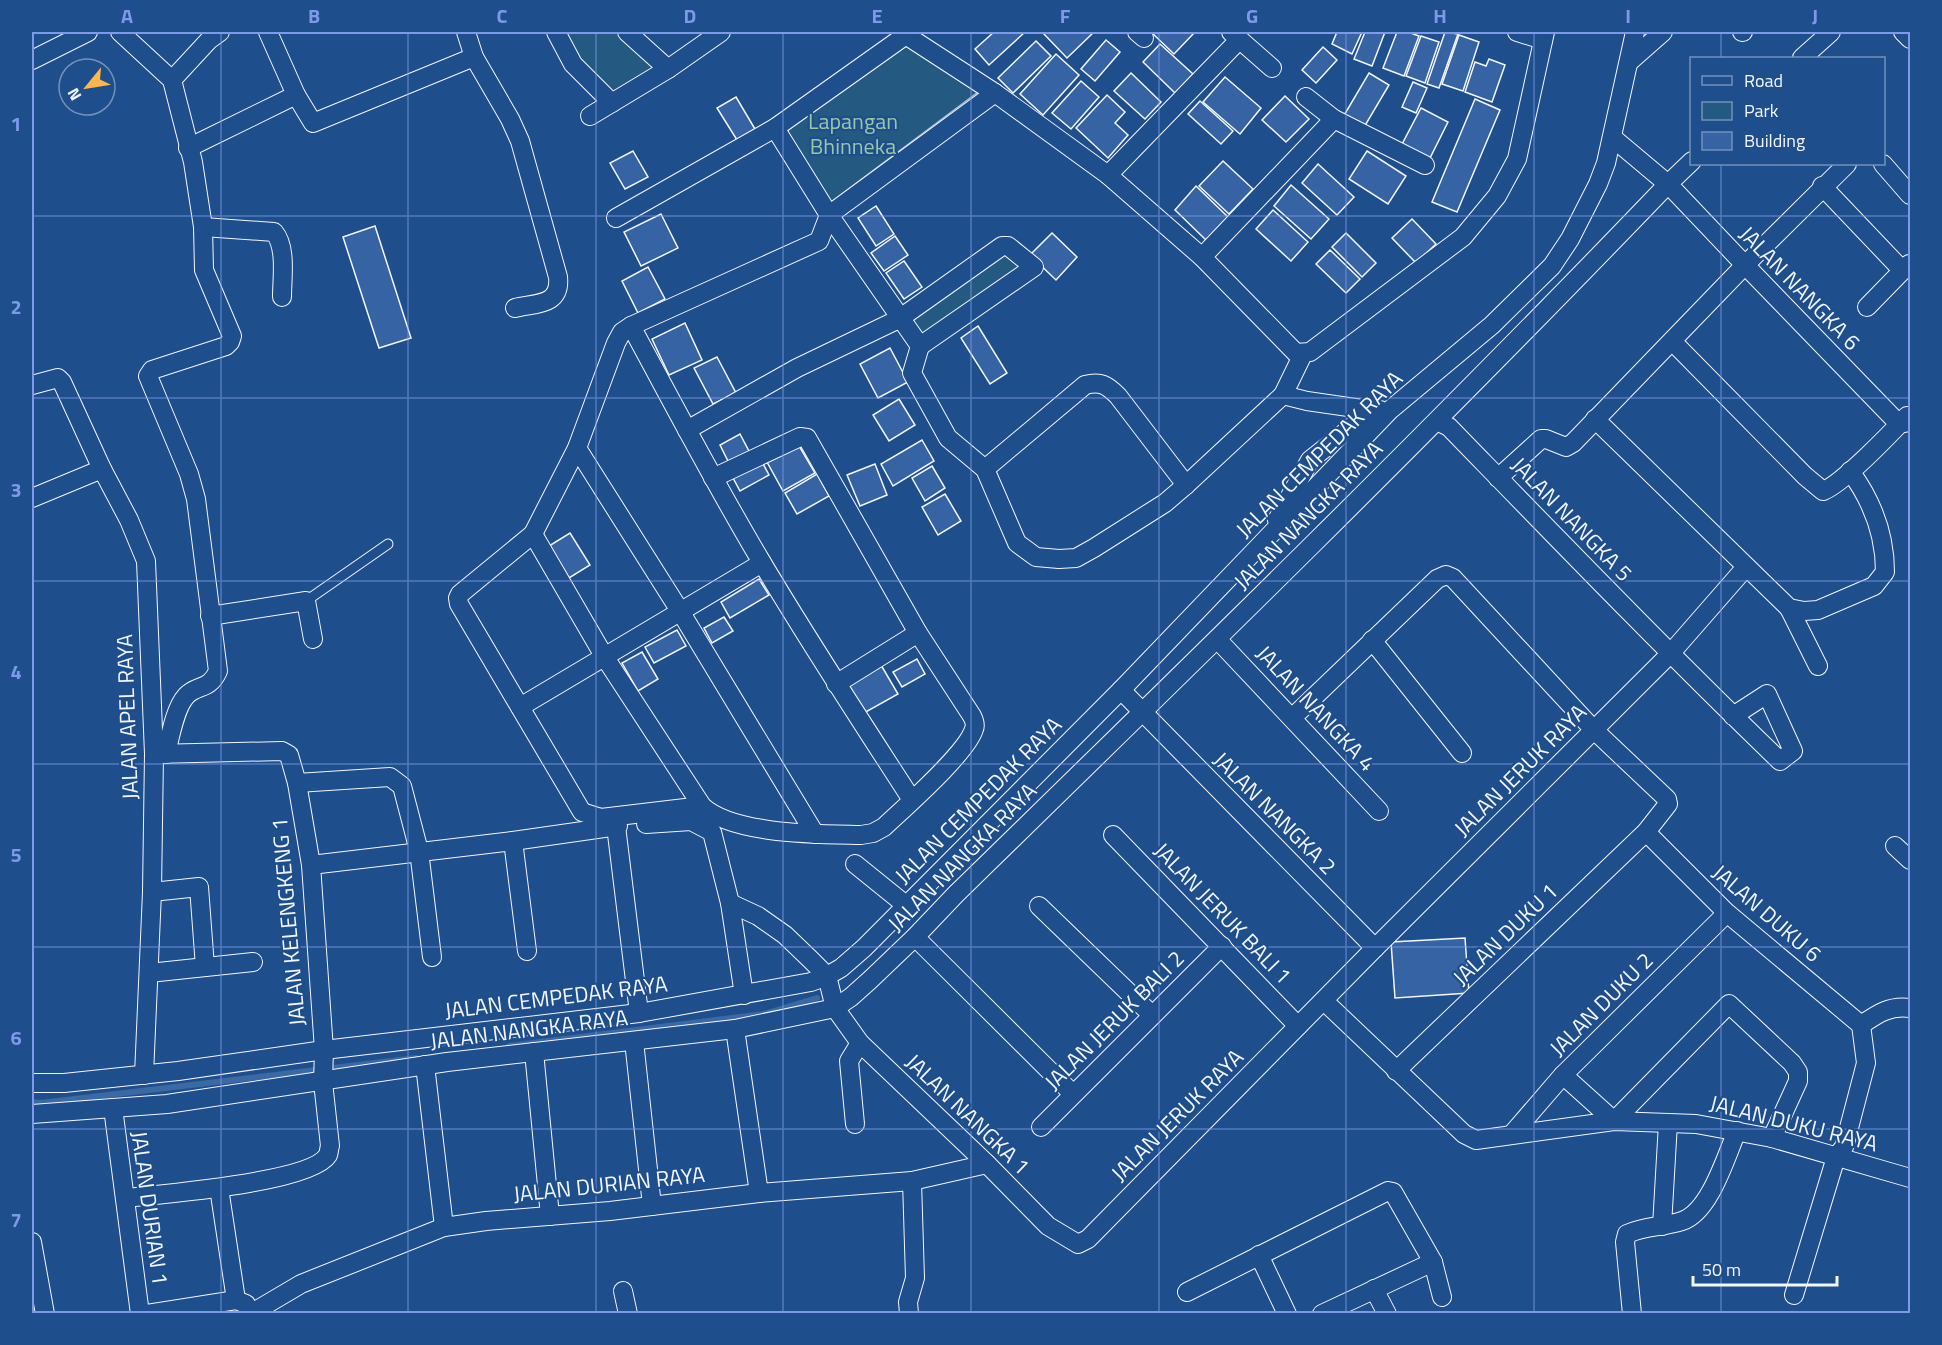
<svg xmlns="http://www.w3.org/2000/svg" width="1942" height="1345" font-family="'Titillium Web',sans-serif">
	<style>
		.green { fill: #245a82; stroke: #a8bbd7; stroke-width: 1.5 }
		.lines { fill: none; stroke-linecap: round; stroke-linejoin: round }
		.stream { stroke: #3b69a3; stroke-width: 6 }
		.building { fill: #3563a3; stroke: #f2f6ff; stroke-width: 1.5 }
		.service-casing { stroke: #f2f6ff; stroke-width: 11 }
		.minor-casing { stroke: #f2f6ff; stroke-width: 20 }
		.service { stroke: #1f4e8c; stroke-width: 9 }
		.minor { stroke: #1f4e8c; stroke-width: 18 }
		.grid { fill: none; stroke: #7d9aea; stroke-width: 1.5; stroke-opacity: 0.55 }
		.labels { text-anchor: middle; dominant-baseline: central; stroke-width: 4.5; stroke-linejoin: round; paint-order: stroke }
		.park-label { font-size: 22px; fill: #97c8a6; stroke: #1f4e8c }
		.street-label { font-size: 22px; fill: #f2f6ff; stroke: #1f4e8c }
		.neatline { fill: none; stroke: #7d9aea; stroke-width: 2 }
		.grid-label { font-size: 20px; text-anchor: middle; font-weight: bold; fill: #7d9aea }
	</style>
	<rect width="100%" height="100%" fill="#1f4e8c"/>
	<g class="green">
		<path d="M 561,32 L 618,32 L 657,69 L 610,94 L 572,54 Z"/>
		<path d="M 905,44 L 978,92 L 831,202 L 785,132 Z"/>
		<path d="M 1008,246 L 1034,267 L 920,346 L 897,320 Z"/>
	</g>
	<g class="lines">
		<g class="stream">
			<path d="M 509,1046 L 764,1014 L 817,998"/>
			<path d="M 32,1102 L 41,1103 L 416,1058"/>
		</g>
	</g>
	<g class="building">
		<path d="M 994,32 L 1025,32 L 989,65 L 975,49 Z"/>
		<path d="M 1045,32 L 1094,32 L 1067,58 L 1043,33 Z"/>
		<path d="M 1154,32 L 1195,32 L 1174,54 L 1152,33 Z"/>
		<path d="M 1337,32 L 1362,32 L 1352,54 L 1332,44 Z"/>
		<path d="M 1365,32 L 1385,32 L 1372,66 L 1354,59 Z"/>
		<path d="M 1397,32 L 1408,32 L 1419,36 L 1404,76 L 1383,68 Z"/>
		<path d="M 1445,32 L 1458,34 L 1439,88 L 1427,84 Z"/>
		<path d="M 1459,35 L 1479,42 L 1463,91 L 1442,84 Z"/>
		<path d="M 1421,36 L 1439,42 L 1425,83 L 1406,76 Z"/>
		<path d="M 1106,40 L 1120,52 L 1095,81 L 1081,69 Z"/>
		<path d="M 1036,41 L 1051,56 L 1013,93 L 998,78 Z"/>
		<path d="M 1160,44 L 1193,74 L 1175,93 L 1143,62 Z"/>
		<path d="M 1323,47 L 1337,60 L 1316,83 L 1302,70 Z"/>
		<path d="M 1056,54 L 1079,75 L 1043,115 L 1020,94 Z"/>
		<path d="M 1489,59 L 1505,65 L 1492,102 L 1465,92 L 1475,62 L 1486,66 Z"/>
		<path d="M 1131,73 L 1161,102 L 1145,119 L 1114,91 Z"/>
		<path d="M 1369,73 L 1389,85 L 1363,129 L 1343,117 Z"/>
		<path d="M 1225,77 L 1261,108 L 1240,134 L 1203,102 Z"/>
		<path d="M 1081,81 L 1099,97 L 1071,129 L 1052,113 Z"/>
		<path d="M 1413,82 L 1427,88 L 1416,113 L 1402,107 Z"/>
		<path d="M 1107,95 L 1125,112 L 1115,123 L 1128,135 L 1108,158 L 1076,128 Z"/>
		<path d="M 1285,96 L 1309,119 L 1286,142 L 1262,120 Z"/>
		<path d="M 736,97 L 755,129 L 737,140 L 717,108 Z"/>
		<path d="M 1475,99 L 1500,110 L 1457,212 L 1432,202 Z"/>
		<path d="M 1200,101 L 1233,131 L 1221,144 L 1188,114 Z"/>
		<path d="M 1421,108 L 1448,122 L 1428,162 L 1400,148 Z"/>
		<path d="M 633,151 L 648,177 L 625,189 L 610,163 Z"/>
		<path d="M 1367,151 L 1406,176 L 1388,204 L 1349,179 Z"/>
		<path d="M 1223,161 L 1253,189 L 1229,214 L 1199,186 Z"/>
		<path d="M 1318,164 L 1354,197 L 1337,215 L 1302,183 Z"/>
		<path d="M 1291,185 L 1329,219 L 1311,239 L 1274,206 Z"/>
		<path d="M 1196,186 L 1228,217 L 1206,240 L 1175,210 Z"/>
		<path d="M 876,206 L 894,234 L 876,246 L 858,218 Z"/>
		<path d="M 1273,210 L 1308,242 L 1291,261 L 1256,229 Z"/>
		<path d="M 661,214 L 678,248 L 641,266 L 624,232 Z"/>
		<path d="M 1412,219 L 1436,244 L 1416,263 L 1392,238 Z"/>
		<path d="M 375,226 L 411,338 L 379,348 L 343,237 Z"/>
		<path d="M 1052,233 L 1077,257 L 1056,280 L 1030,255 Z"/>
		<path d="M 1346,233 L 1376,263 L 1362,277 L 1332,247 Z"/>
		<path d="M 895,236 L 908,255 L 884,271 L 871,253 Z"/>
		<path d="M 1330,250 L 1360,279 L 1346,293 L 1316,264 Z"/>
		<path d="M 904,261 L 922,287 L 904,299 L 886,273 Z"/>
		<path d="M 648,267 L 665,299 L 638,313 L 622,281 Z"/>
		<path d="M 685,323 L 702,360 L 669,375 L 652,339 Z"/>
		<path d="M 978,326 L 1007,373 L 990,384 L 961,338 Z"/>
		<path d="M 890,348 L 908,382 L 878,398 L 860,364 Z"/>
		<path d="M 717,357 L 736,393 L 713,404 L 694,368 Z"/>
		<path d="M 899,399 L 915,425 L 889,441 L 873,415 Z"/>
		<path d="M 740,434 L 751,455 L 730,465 L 720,445 Z"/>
		<path d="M 922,440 L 934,461 L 893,486 L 881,464 Z"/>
		<path d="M 798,444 L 815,473 L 783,491 L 767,462 Z"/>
		<path d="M 761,460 L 769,475 L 740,491 L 732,476 Z"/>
		<path d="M 875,464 L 887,495 L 860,506 L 847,475 Z"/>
		<path d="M 932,466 L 945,488 L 925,501 L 912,478 Z"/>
		<path d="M 817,474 L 829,496 L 797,514 L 785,493 Z"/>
		<path d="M 945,494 L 961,521 L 938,535 L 922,507 Z"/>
		<path d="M 570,533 L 590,565 L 569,578 L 549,546 Z"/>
		<path d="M 759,579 L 769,595 L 730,618 L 721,602 Z"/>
		<path d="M 724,617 L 733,631 L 712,643 L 704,628 Z"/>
		<path d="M 677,630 L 686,646 L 654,663 L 645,647 Z"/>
		<path d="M 642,652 L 658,679 L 638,691 L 622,663 Z"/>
		<path d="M 917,659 L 925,674 L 902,687 L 893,672 Z"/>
		<path d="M 881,665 L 898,694 L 864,713 L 848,684 Z"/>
		<path d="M 1465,938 L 1469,993 L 1395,998 L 1391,942 Z"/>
	</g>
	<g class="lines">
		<defs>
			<path id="service" d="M 306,601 L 388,544"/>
			<g id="minor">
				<path d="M 120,32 L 172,80 L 193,162 L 203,227 L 204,270 L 232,336 L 230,342 L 226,346 L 152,370 L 148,376 L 189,474 L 196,499 L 218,671 C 209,691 197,684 186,696 C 175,708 170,737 166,754"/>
				<path d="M 466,32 L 474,57 L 510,119 L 520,141 L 558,277 C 561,306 536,303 515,308"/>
				<path d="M 556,32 L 573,64 L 612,103"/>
				<path d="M 627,32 L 668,69"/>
				<path d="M 901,32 L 995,93 L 1108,175 L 1202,257 L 1296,353 L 1310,352 L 1463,237 L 1497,196 L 1517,159 L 1545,32"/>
				<path d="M 1137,32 L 1144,38"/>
				<path d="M 1231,32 L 1272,68"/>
				<path d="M 1517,32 L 1543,40"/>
				<path d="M 1742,32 L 1743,32"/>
				<path d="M 1903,32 L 1910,39"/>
				<path d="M 1802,58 L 1831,32"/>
				<path d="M 32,60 L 88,32"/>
				<path d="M 1629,62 L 1663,32"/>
				<path d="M 172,80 L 209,40 L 220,32"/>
				<path d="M 296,95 L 313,123 L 474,57"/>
				<path d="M 1306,97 L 1334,119 L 1425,165"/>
				<path d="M 590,116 L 668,69 L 721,32"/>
				<path d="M 775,128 L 829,215 L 920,346"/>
				<path d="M 1613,138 L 1669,185 L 1745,265 L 1899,424 L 1910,422"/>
				<path d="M 188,148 L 296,95 L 268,32"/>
				<path d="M 1883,164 L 1910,195"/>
				<path d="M 1108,175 L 1239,40"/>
				<path d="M 1822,186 L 1902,270"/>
				<path d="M 616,218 L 775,128 L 906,35"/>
				<path d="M 203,227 L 274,232 C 287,247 282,278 282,297"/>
				<path d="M 1202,257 L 1334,119"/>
				<path d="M 1867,307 L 1909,264"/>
				<path d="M 631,326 C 674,405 715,484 761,561 C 809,642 861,721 912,800"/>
				<path d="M 1672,341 L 1805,476 L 1823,491 C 1842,484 1891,433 1907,416"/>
				<path d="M 920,346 L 912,373 L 948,438 L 985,469 L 1017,543 L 1036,557 L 1059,559 L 1076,558 L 1094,548 L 1165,503 L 1186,485 L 1283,395 L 1307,401 L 1376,411"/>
				<path d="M 32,385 L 58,378 L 62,382 L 102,469 L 129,520 L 146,561 L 154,754 L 152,892 L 144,1075"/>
				<path d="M 1283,395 L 1303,354"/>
				<path d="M 1595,419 L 1789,608 L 1804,611 L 1818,610 L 1874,586 L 1885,572 C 1885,534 1873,502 1850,471"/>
				<path d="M 1437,421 L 1449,427 C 1558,539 1667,652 1780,761 L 1793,751 L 1767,694 L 1733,716"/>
				<path d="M 687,430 L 797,368 L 899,319 L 1002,246 L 1008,246 L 1034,267 L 920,346"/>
				<path d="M 577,448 L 680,611 L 815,834"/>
				<path d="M 985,469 L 1085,385 C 1101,381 1107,385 1118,396 L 1186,485"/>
				<path d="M 1498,478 L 1541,439 L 1546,439 L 1566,447 L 1573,443 L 1745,265 L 1847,164"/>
				<path d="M 32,498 L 102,469"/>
				<path d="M 1277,520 L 1310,460 L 1367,415 L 1380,410"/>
				<path d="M 533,534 L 604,656 L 702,806 C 733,835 819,834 861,835 L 873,833 L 884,827 C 904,808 967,753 974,729 C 976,725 974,720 972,716 L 918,633 L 807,438 L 800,437 L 713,478"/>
				<path d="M 1789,608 L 1818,666"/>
				<path d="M 210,616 L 306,601 L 313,639"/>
				<path d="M 1217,639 L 1379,811"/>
				<path d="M 1372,640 L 1462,753"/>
				<path d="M 836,684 L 918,633"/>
				<path d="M 1121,690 L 1375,948"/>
				<path d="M 520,707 L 762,563"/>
				<path d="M 1292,718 L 1437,579 L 1446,575 L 1453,578 L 1593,729 L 1667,799 L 1668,804 L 1646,832 L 1396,1071"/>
				<path d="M 297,783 L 390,777 L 402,786 L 419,851 L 432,957"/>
				<path d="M 702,806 L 601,818 L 582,812 L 459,604 L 458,598 L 460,594 L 533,534 L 577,448 L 616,343 L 622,332 L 631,326 L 819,241 L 829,215 L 995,93"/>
				<path d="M 646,824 L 691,821 L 712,832 L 730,903 L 744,995"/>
				<path d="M 616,826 L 639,1013"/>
				<path d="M 1646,832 L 1727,913 L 1861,1025 L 1866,1063 L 1844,1147 L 1836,1157 L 1794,1295"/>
				<path d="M 1113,835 L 1298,1026"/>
				<path d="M 513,841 L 527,951"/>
				<path d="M 1895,846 L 1910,860"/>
				<path d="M 855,864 L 907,906"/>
				<path d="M 311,865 L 513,841 L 618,826"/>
				<path d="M 152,892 L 199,887 L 205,967"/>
				<path d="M 730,903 L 758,916 L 785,935 L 811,960 L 827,976 L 835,1008 L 860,1043 L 987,1164 L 1048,1226 L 1078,1244 L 1088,1239 L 1375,948 L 1670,654 L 1746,567"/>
				<path d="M 1039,906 L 1152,1015"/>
				<path d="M 915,937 L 1073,1094"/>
				<path d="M 149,973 L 253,962"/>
				<path d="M 1324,1001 L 1464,1134 L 1476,1140 L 1614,1121 L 1696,1124 L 1772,1138 L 1910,1178"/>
				<path d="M 1861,1025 C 1877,1014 1890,1005 1910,1008"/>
				<path d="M 735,1029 L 759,1193"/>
				<path d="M 634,1041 L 652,1206"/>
				<path d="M 534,1052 L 550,1216"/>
				<path d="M 425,1065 L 444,1227"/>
				<path d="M 1563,1075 L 1614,1121 L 1729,1004 L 1792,1063 L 1798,1072 L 1798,1081 L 1772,1138"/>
				<path d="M 32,1083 L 64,1083 L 178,1071 L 324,1050 L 639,1013 L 811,982 L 827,976 L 841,968 L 864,948 L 1121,690 L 1390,410 L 1492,325 L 1552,266 L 1570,239 L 1598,184 L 1606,163 L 1635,32"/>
				<path d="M 113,1108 L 140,1314"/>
				<path d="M 32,1114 L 167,1104 L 447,1062 L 735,1029 L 835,1008 L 851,997 L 870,980 L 915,937 L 956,894 C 1196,660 1436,426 1668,184 L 1692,161"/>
				<path d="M 855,1124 L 849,1061 L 860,1043"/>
				<path d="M 1041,1127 L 1222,946"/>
				<path d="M 1513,1133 L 1563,1075 L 1727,913"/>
				<path d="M 219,1188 L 236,1300"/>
				<path d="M 125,1198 C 160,1194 311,1183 328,1155 C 329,1153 329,1148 330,1146 L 323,1082 L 324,1050 L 311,865 L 297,783 L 289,755 L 282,751 L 155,754"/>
				<path d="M 1662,1226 L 1668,1123"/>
				<path d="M 32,1242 L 45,1314"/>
				<path d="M 1259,1255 L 1287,1314"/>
				<path d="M 1433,1262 L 1442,1297"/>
				<path d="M 1374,1289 L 1387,1314"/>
				<path d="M 623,1291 L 628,1314"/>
				<path d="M 1187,1292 L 1388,1191 L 1393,1192 L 1433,1262 L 1322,1314"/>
				<path d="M 147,1314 L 236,1300 L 246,1304"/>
				<path d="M 254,1314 L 257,1310 L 301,1284 L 444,1227 L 486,1221 L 610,1211 L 759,1193 L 912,1181 L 987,1164"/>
				<path d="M 909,1314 L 908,1302 L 915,1278 L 912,1181"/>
				<path d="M 1632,1314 L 1625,1242 L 1627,1234 C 1644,1226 1664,1227 1682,1221 C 1710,1212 1726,1156 1737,1131"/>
			</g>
		</defs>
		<use href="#service" class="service-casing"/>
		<use href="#minor" class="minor-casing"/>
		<use href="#service" class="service"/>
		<use href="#minor" class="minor"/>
	</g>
	<path class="grid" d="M 221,32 L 221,1314M 408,32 L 408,1314M 596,32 L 596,1314M 783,32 L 783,1314M 971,32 L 971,1314M 1159,32 L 1159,1314M 1346,32 L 1346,1314M 1534,32 L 1534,1314M 1721,32 L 1721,58M 1721,164 L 1721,1314M 32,216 L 1910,216M 32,398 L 1910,398M 32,581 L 1910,581M 32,764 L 1910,764M 32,947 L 1910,947M 32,1129 L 1910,1129"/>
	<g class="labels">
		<g class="park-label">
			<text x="853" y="121">Lapangan<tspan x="853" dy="25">Bhinneka</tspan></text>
		</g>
		<g class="street-label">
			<text transform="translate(1800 288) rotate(46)">JALAN NANGKA 6</text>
			<text transform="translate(1319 454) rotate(-45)">JALAN CEMPEDAK RAYA</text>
			<text transform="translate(1308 515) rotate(-45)">JALAN NANGKA RAYA</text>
			<text transform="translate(1572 519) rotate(46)">JALAN NANGKA 5</text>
			<text transform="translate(1316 708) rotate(47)">JALAN NANGKA 4</text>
			<text transform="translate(127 717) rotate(-92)">JALAN APEL RAYA</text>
			<text transform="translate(1520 770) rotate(-45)">JALAN JERUK RAYA</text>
			<text transform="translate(978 800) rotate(-45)">JALAN CEMPEDAK RAYA</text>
			<text transform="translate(1275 813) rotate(45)">JALAN NANGKA 2</text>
			<text transform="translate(962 857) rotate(-45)">JALAN NANGKA RAYA</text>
			<text transform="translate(1223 913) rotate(46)">JALAN JERUK BALI 1</text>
			<text transform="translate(1767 913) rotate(41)">JALAN DUKU 6</text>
			<text transform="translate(288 922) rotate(-95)">JALAN KELENGKENG 1</text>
			<text transform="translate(1505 934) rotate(-44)">JALAN DUKU 1</text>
			<text transform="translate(556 997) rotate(-7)">JALAN CEMPEDAK RAYA</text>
			<text transform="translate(1601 1004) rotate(-45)">JALAN DUKU 2</text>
			<text transform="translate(1114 1020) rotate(-45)">JALAN JERUK BALI 2</text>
			<text transform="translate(529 1029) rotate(-7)">JALAN NANGKA RAYA</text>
			<text transform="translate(968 1114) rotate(44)">JALAN NANGKA 1</text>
			<text transform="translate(1177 1115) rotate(-45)">JALAN JERUK RAYA</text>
			<text transform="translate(1794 1123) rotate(14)">JALAN DUKU RAYA</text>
			<text transform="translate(609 1184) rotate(-6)">JALAN DURIAN RAYA</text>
			<text transform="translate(150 1208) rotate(82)">JALAN DURIAN 1</text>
		</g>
	</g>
	<rect width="1942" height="1345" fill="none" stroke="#1f4e8c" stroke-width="66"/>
	<rect x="1690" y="57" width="195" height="108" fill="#1f4e8c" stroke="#7391ba" stroke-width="1.5"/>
	<rect x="1702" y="76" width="30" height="9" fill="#1f4e8c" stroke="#7391ba" stroke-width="1.5"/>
	<text x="1744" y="87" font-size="18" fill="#f2f6ff">Road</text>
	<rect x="1702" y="102" width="30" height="18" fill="#245a82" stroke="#7391ba" stroke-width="1.5"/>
	<text x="1744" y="117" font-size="18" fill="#f2f6ff">Park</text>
	<rect x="1702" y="132" width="30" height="18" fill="#3563a3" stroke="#7391ba" stroke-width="1.5"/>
	<text x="1744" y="147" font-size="18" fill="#f2f6ff">Building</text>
	<g transform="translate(87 87) rotate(240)"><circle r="28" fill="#1f4e8c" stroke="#7391ba" stroke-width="1.5"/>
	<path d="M0-4.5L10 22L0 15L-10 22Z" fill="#ffb74d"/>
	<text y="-9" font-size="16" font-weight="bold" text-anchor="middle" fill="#f2f6ff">N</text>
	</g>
	<path d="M1693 1276v9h144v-9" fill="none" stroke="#f2f6ff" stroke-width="3"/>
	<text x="1702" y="1276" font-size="18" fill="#f2f6ff" stroke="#1f4e8c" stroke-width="4.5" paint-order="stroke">50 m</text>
	<rect x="33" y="33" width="1876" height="1279" class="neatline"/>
	<g class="grid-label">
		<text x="127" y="23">A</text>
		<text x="314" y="23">B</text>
		<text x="502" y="23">C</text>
		<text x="690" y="23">D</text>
		<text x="877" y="23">E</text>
		<text x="1065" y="23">F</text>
		<text x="1252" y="23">G</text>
		<text x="1440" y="23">H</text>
		<text x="1628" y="23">I</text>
		<text x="1815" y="23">J</text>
		<text x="16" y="131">1</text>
		<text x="16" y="314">2</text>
		<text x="16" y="497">3</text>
		<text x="16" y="679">4</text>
		<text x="16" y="862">5</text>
		<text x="16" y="1045">6</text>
		<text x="16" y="1227">7</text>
	</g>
</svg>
